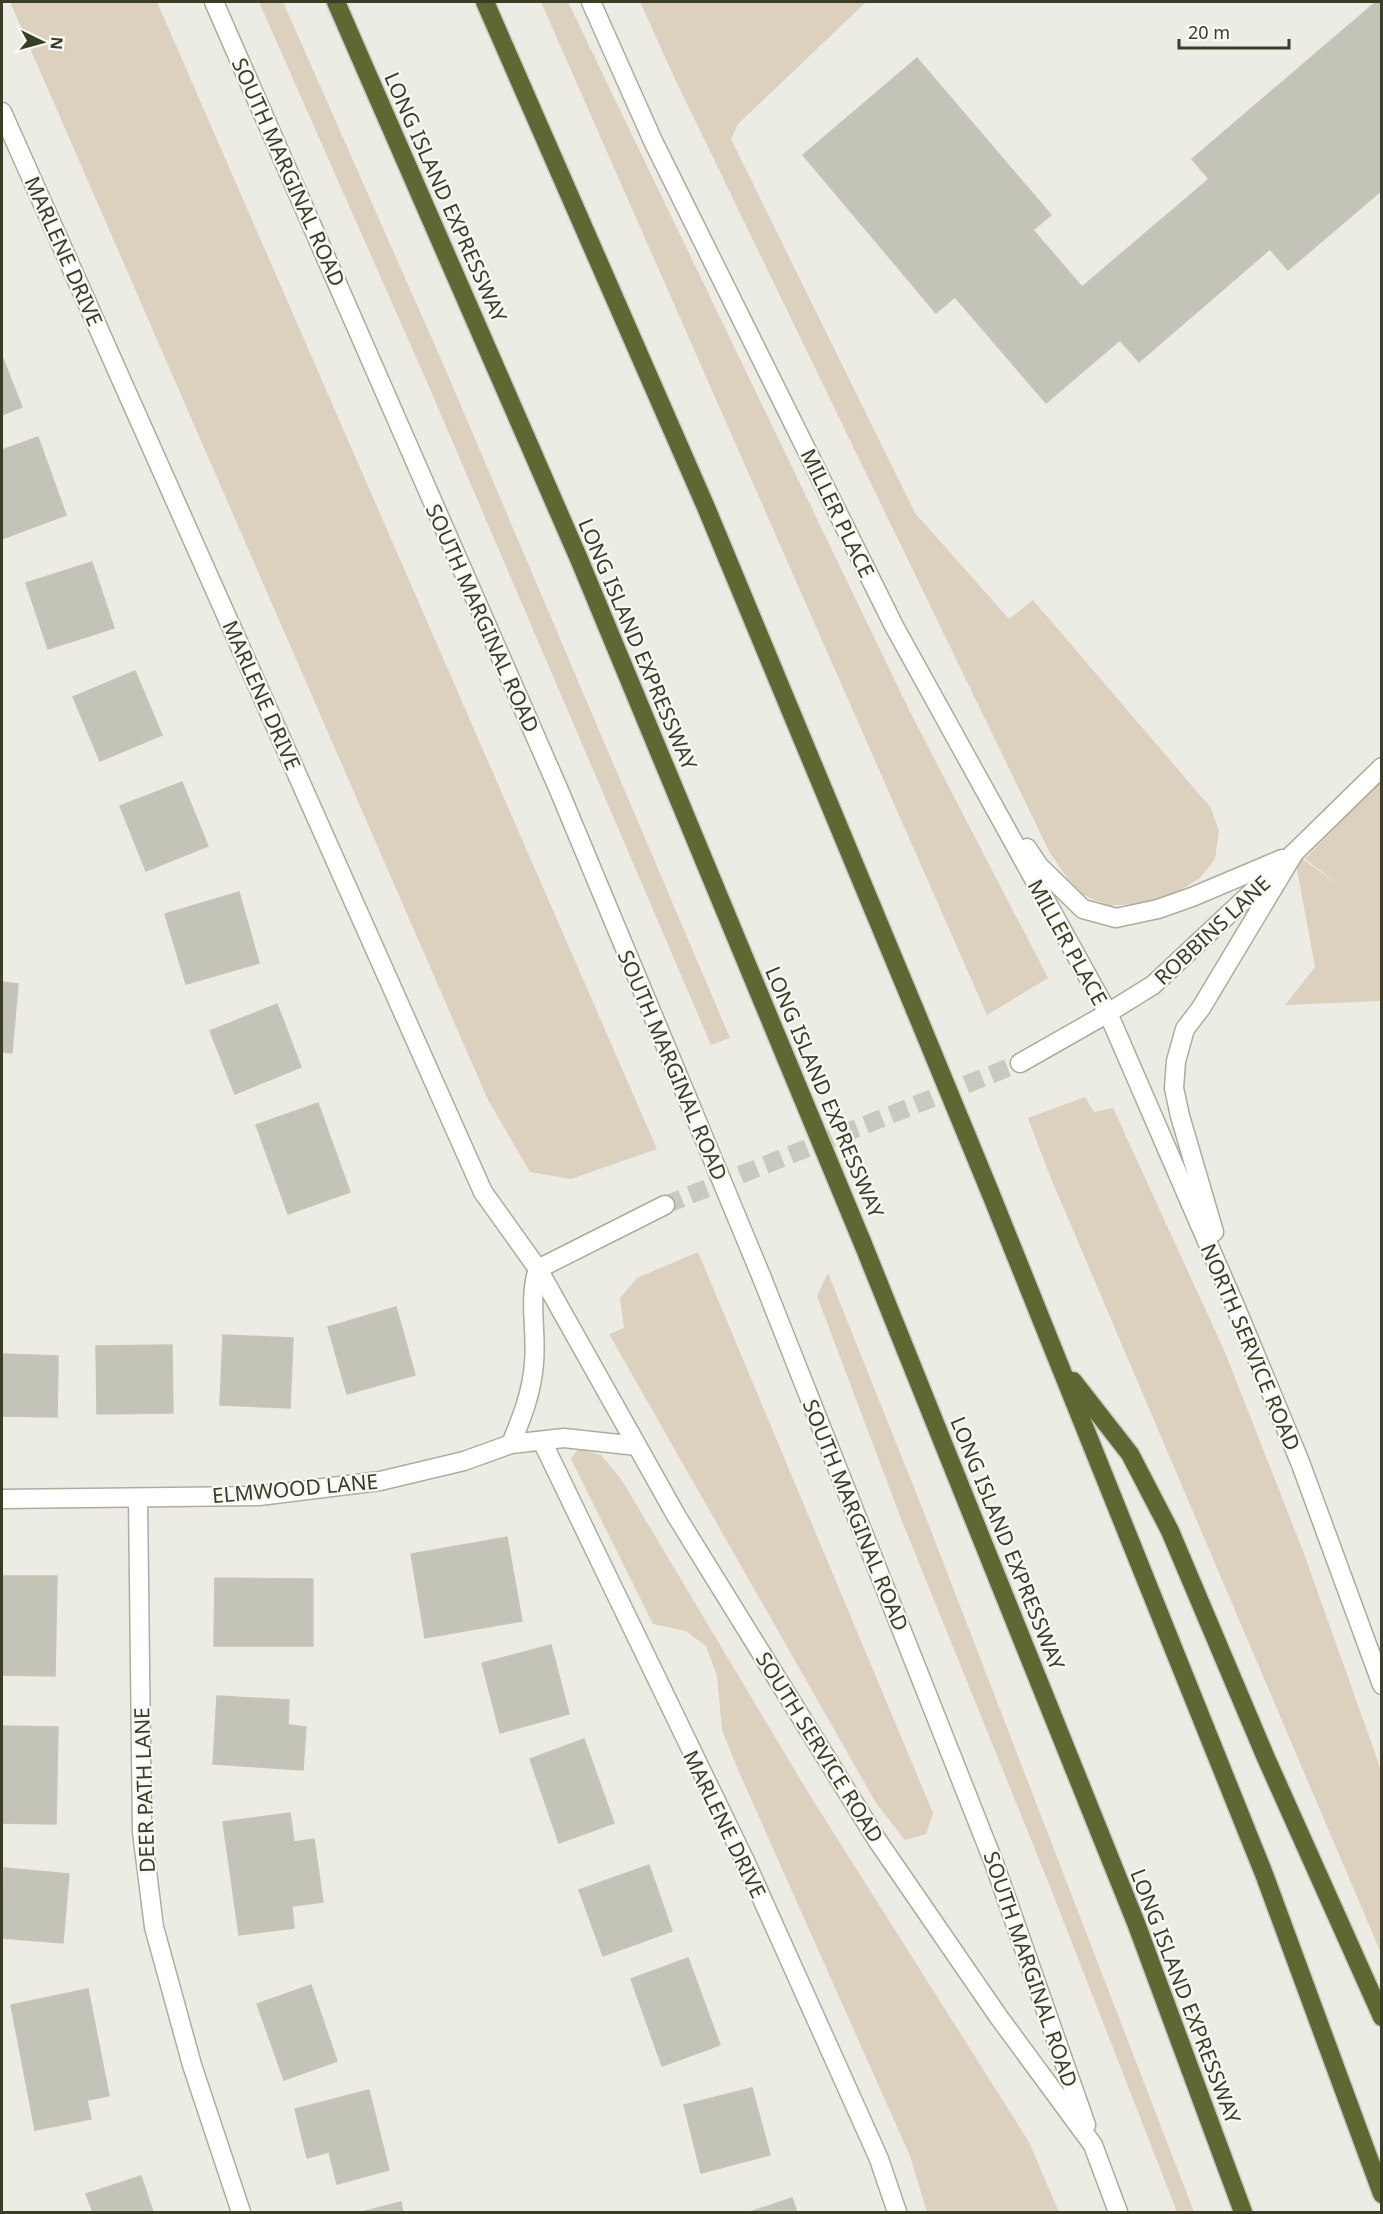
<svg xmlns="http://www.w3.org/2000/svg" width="1383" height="2214" font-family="'Noto Sans',sans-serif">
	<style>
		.green { fill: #dcd0bf }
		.building { fill: #c4c3b7; stroke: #c6c5b7; stroke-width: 1.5 }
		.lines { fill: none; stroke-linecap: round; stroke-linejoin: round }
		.secondary-tunnel { stroke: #cac9be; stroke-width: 18; stroke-dasharray: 18 9; stroke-linecap: butt }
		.street-casing { stroke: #adad9f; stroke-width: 21 }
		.secondary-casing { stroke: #acac98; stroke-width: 21 }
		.highway-casing { stroke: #c8c9c2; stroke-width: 21 }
		.street { stroke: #fff; stroke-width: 18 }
		.secondary { stroke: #fff; stroke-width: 18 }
		.highway { stroke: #616733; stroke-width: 18 }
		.secondary-bridge-casing { stroke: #acac98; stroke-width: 21; stroke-linecap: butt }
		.highway-bridge-casing { stroke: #c8c9c2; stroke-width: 21; stroke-linecap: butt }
		.secondary-bridge { stroke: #fff; stroke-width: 18 }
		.highway-bridge { stroke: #616733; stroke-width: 18 }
		.labels { text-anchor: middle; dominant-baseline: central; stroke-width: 4.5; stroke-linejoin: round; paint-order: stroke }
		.street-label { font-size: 21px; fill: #3c3d25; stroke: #f9f8f5 }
	</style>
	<rect width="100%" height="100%" fill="#edece4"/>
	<g class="green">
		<path d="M 10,2 L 157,2 L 657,1149 L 571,1179 L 530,1172 L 488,1100 Z"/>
		<path d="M 259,2 L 283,2 L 444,366 L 730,1038 L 711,1045 L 427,382 Z"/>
		<path d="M 541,2 L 568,2 L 910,712 L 1048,978 L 987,1015 Z"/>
		<path d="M 640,2 L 866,2 L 738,124 L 731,139 L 915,513 L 1009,619 L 1033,600 L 1211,808 L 1219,831 L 1215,859 L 1200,878 L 1161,902 L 1107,906 L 1076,891 L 1050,853 L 675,79 Z"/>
		<path d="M 1381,780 L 1381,1001 L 1285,1005 L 1315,967 L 1294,853 L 1342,887 L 1305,859 Z"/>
		<path d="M 1085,1097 L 1094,1112 L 1113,1108 L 1224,1350 L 1303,1551 L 1381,1770 L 1381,1953 L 1050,1176 L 1028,1118 Z"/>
		<path d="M 698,1252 L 933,1813 L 926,1834 L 905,1840 L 876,1803 L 609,1334 L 624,1328 L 620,1298 L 637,1278 Z"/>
		<path d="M 828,1273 L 923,1510 L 1194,2212 L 1177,2212 L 1049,1884 L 900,1516 L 817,1296 Z"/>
		<path d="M 578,1449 L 601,1455 L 621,1479 L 809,1794 L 1029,2142 L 1059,2212 L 927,2212 L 910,2156 L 739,1772 L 722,1730 L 717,1676 L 706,1646 L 686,1631 L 653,1624 L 571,1459 Z"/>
	</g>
	<g class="building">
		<path d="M 1376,2 L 1382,2 L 1382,190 L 1288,270 L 1270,249 L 1139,362 L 1120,340 L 1046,403 L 955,297 L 936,313 L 803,155 L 917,58 L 1051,215 L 1033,230 L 1082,287 L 1209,179 L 1192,159 Z"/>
		<path d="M 2,356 L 22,407 L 2,415 Z"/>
		<path d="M 38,437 L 66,515 L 2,539 L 2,450 Z"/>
		<path d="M 92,562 L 114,628 L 48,649 L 26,583 Z"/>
		<path d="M 135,671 L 162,735 L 100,761 L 73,697 Z"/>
		<path d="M 182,782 L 208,846 L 146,871 L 120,806 Z"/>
		<path d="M 239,892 L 259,963 L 186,984 L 165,914 Z"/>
		<path d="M 2,982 L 18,984 L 12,1053 L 2,1052 Z"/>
		<path d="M 277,1004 L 301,1067 L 235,1094 L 210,1031 Z"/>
		<path d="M 318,1103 L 350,1192 L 288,1214 L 256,1125 Z"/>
		<path d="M 396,1307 L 415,1375 L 347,1394 L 328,1327 Z"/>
		<path d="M 223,1335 L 293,1338 L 290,1408 L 220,1405 Z"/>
		<path d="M 172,1345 L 173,1413 L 97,1414 L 96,1346 Z"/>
		<path d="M 2,1354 L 58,1356 L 57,1417 L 2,1416 Z"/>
		<path d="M 507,1537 L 522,1621 L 425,1638 L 411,1554 Z"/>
		<path d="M 2,1576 L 57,1576 L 55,1676 L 2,1675 Z"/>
		<path d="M 215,1578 L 313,1579 L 313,1646 L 214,1646 Z"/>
		<path d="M 551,1645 L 569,1714 L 500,1733 L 482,1663 Z"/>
		<path d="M 217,1696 L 289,1700 L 288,1725 L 306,1727 L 303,1770 L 213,1764 Z"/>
		<path d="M 2,1726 L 58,1727 L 56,1824 L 2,1823 Z"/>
		<path d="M 584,1739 L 614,1823 L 559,1843 L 530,1759 Z"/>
		<path d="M 290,1813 L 294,1842 L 314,1839 L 323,1902 L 292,1906 L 294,1928 L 239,1935 L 223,1822 Z"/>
		<path d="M 649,1865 L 672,1931 L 603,1956 L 579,1890 Z"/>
		<path d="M 4,1868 L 69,1874 L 63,1943 L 2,1938 Z"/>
		<path d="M 688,1958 L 720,2045 L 662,2066 L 631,1979 Z"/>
		<path d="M 311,1985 L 337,2061 L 284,2080 L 257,2004 Z"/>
		<path d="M 88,1989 L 109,2096 L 87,2100 L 91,2119 L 35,2130 L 11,2005 Z"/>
		<path d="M 752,2088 L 770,2155 L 701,2173 L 684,2105 Z"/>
		<path d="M 369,2090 L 389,2170 L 337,2184 L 329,2152 L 307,2158 L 295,2109 Z"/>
		<path d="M 141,2176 L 153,2212 L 93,2212 L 86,2194 Z"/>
		<path d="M 792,2198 L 797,2212 L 750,2212 Z"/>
		<path d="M 401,2202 L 403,2212 L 362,2212 Z"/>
	</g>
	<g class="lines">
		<path class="secondary-tunnel" d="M 665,1205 L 1020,1063"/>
		<defs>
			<g id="street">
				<path d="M 542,1441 L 746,1863 L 879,2159 L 897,2212"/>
				<path d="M 138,1498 L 142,1832 L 154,1927 L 192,2065 L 241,2212"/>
				<path d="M 2,1499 L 259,1496 L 380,1481 L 464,1461 L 511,1444 L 564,1438 L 637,1446"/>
			</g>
			<g id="secondary">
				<path d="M 214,2 L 558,788 L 684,1090"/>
				<path d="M 591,2 L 653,141 L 894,626 L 1108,1013 L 1236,1308 L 1300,1462 L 1382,1685"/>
				<path d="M 2,112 L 483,1192 L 538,1269 L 677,1517 L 877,1840 L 998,2016 L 1093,2145 L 1118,2212"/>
				<path d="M 1027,848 L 1039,866 L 1083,909 L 1116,918 L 1158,909 L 1192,897 L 1282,859"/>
				<path d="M 1020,1063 L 1108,1013 L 1153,985 L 1294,853 L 1382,767"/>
				<path d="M 1214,1232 L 1180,1116 L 1174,1088 L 1176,1061 L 1185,1029 L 1201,1008 L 1294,853"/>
				<path d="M 538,1269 L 665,1205"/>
				<path d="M 762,1278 L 994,1863 L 1086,2125"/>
				<path d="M 511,1444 C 522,1417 532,1392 534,1363 C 537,1332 528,1298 538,1269"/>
			</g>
			<g id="highway">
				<path d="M 336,2 L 579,559 L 788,1063"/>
				<path d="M 485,2 L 705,505 L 915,1010"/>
				<path d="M 990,1192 L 1264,1874 L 1382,2194"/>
				<path d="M 863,1244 L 1136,1923 L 1243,2212"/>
				<path d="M 1073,1381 L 1130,1454 L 1170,1531 L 1266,1758 L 1382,2017"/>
			</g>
		</defs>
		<use href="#street" class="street-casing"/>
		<use href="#secondary" class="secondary-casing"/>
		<use href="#highway" class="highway-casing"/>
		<use href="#street" class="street"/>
		<use href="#secondary" class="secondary"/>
		<use href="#highway" class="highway"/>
		<defs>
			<path id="secondary-bridge" d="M 684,1090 L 762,1278"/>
			<g id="highway-bridge">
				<path d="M 915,1010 L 990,1192"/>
				<path d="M 788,1063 L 863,1244"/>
			</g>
		</defs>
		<use href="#secondary-bridge" class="secondary-bridge-casing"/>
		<use href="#highway-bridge" class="highway-bridge-casing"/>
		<use href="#secondary-bridge" class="secondary-bridge"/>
		<use href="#highway-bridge" class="highway-bridge"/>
	</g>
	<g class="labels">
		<g class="street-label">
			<text transform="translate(289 172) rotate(66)">SOUTH MARGINAL ROAD</text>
			<text transform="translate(446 197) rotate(66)">LONG ISLAND EXPRESSWAY</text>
			<text transform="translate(64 251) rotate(66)">MARLENE DRIVE</text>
			<text transform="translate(838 513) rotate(64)">MILLER PLACE</text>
			<text transform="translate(483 618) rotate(66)">SOUTH MARGINAL ROAD</text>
			<text transform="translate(638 644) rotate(67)">LONG ISLAND EXPRESSWAY</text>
			<text transform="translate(262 695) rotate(66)">MARLENE DRIVE</text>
			<text transform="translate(1212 930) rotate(-43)">ROBBINS LANE</text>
			<text transform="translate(1068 942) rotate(61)">MILLER PLACE</text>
			<text transform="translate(673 1065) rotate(67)">SOUTH MARGINAL ROAD</text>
			<text transform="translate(825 1092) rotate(67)">LONG ISLAND EXPRESSWAY</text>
			<text transform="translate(1251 1347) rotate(67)">NORTH SERVICE ROAD</text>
			<text transform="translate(295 1488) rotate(-5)">ELMWOOD LANE</text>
			<text transform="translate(856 1515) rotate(68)">SOUTH MARGINAL ROAD</text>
			<text transform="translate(1008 1543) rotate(68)">LONG ISLAND EXPRESSWAY</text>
			<text transform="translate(820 1747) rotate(58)">SOUTH SERVICE ROAD</text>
			<text transform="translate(144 1790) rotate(-92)">DEER PATH LANE</text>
			<text transform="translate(725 1824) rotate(64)">MARLENE DRIVE</text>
			<text transform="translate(1031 1969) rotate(71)">SOUTH MARGINAL ROAD</text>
			<text transform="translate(1186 1996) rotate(69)">LONG ISLAND EXPRESSWAY</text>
		</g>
	</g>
	<rect width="1383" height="2214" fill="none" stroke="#3c3d25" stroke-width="6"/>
	<g transform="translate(42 42) rotate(95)" stroke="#f9f8f5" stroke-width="4.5" paint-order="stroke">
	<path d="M0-4.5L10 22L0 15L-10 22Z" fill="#3c3d25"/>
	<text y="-9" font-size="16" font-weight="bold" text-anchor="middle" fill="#3c3d25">N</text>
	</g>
	<path d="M1179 39v9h110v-9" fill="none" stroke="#3c3d25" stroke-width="3"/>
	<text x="1188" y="39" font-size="18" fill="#3c3d25" stroke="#f9f8f5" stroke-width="4.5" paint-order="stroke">20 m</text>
</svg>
